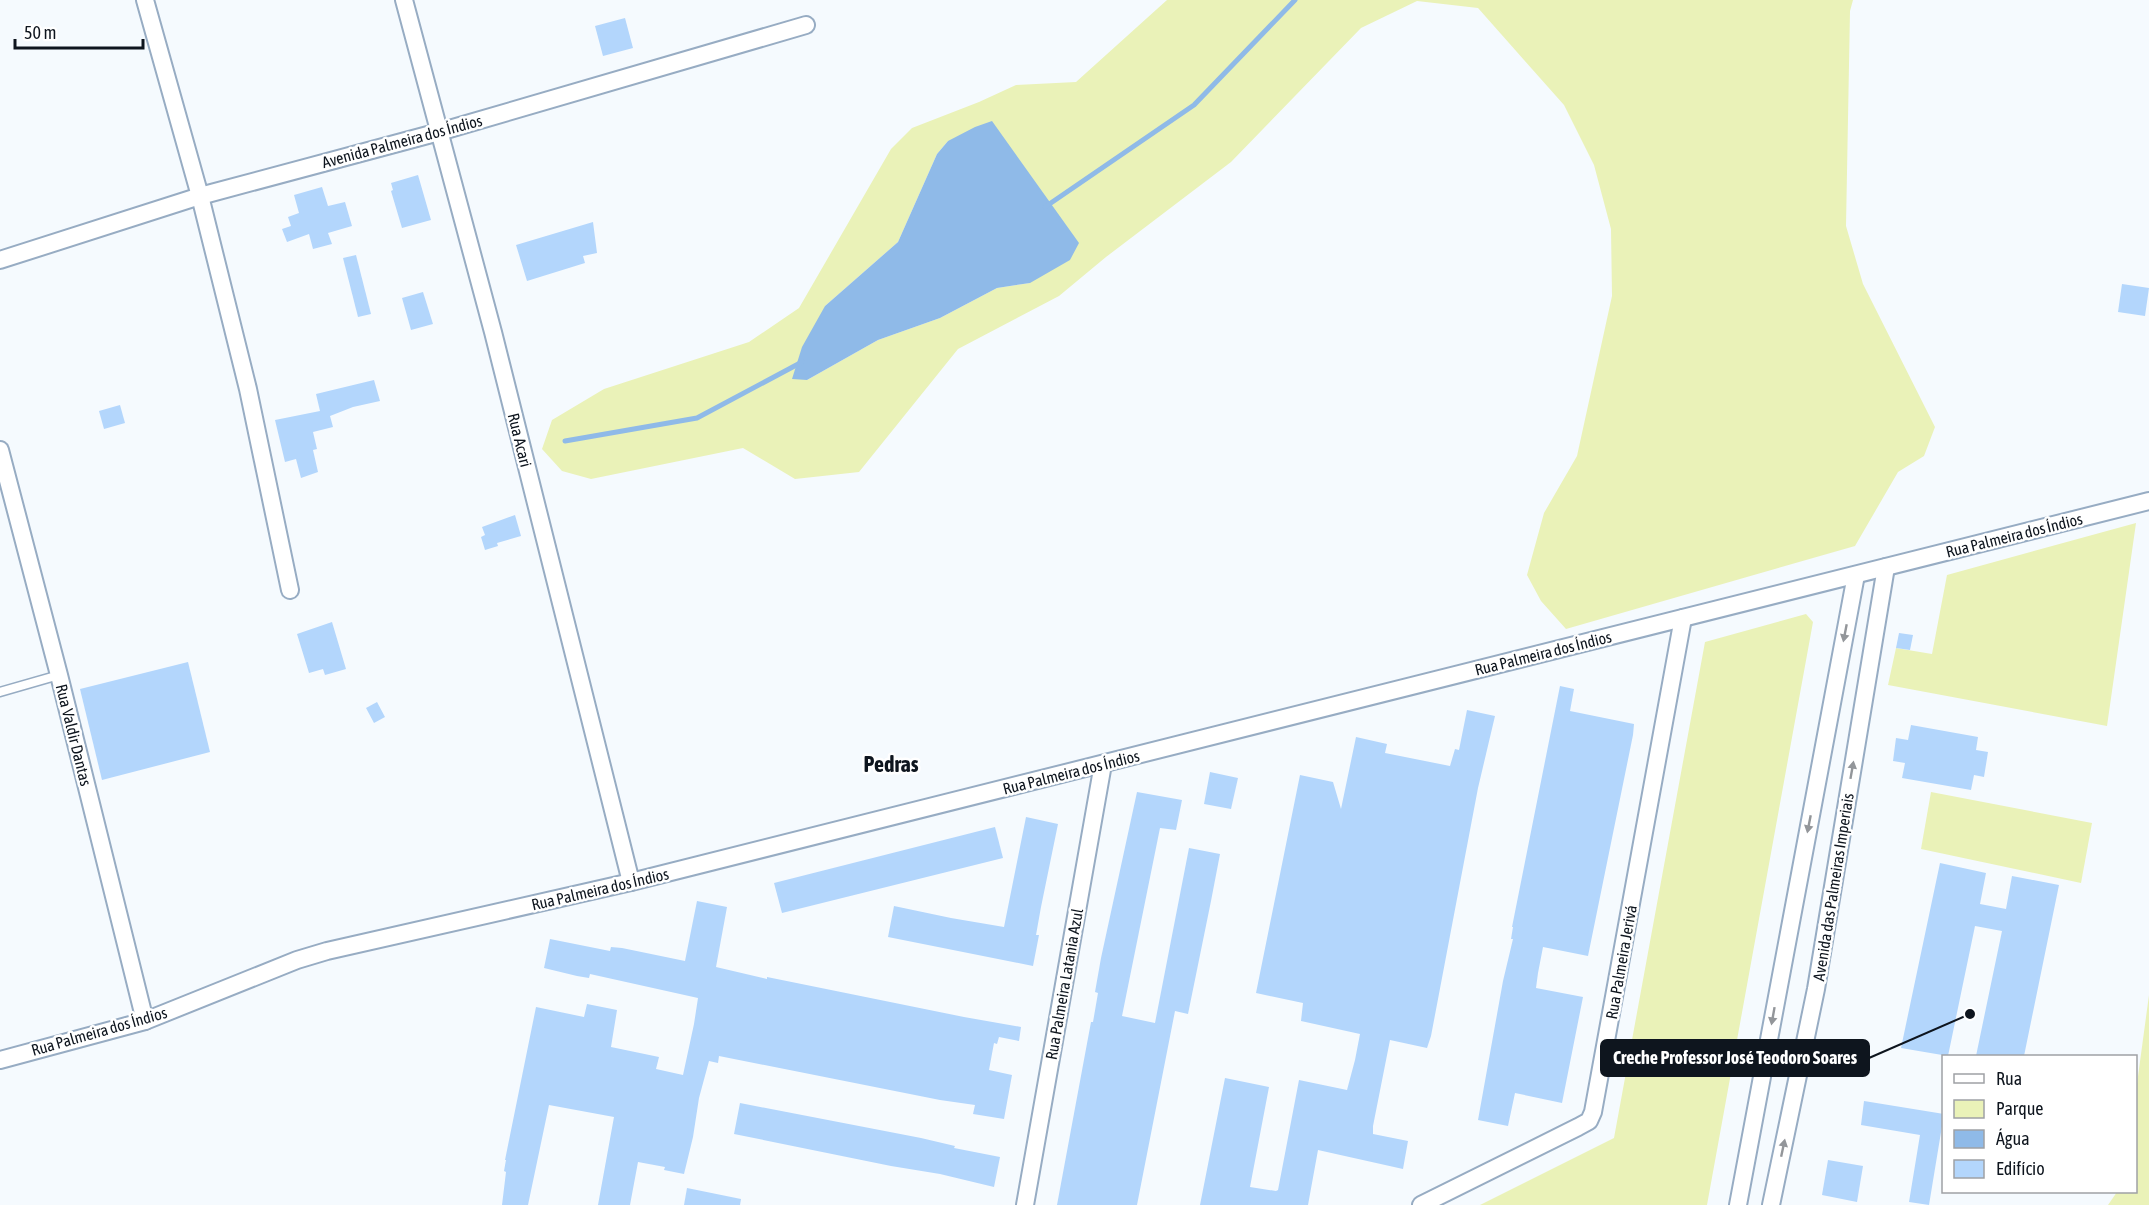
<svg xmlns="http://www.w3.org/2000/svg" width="2149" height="1205" font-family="'Asap Condensed',sans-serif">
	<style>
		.green { fill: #eaf2b8; fill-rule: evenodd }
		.water { fill: #8fbae8 }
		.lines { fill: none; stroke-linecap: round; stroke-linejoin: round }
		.stream { stroke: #8fbae8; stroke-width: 5 }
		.building { fill: #b3d6fc }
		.service-casing { stroke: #97acc3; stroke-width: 11 }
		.minor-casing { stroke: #97acc3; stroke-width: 20 }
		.service { stroke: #fff; stroke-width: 8 }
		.minor { stroke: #fff; stroke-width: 16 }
		.oneway { fill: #93969a }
		.labels { text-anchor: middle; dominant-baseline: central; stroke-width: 5; stroke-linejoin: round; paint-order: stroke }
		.street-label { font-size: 16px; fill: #0e151e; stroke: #fff }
		.district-label { font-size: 22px; font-weight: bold; fill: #0e151e; stroke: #fff }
		.leader { fill: none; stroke: #0e151e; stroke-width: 2 }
		.callout-dot { fill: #0e151e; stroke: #fff; stroke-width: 2 }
		.callout { fill: #0e151e; stroke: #0e151e; stroke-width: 2 }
		.callout-label { font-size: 18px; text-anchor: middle; font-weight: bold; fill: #fff }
	</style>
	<rect width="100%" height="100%" fill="#f5fafe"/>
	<g class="green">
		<path d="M 1167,0 L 1853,0 L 1850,11 L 1846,226 L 1863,284 L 1935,427 L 1924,456 L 1898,472 L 1855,546 L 1566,629 L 1541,601 L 1527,575 L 1544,513 L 1577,456 L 1612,296 L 1611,229 L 1594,165 L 1564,105 L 1478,8 L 1417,1 L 1361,28 L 1231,162 L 1106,257 L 1059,296 L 958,349 L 859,472 L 795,479 L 743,448 L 591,479 L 562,471 L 542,449 L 552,420 L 604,389 L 749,342 L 799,308 L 891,149 L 912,128 L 979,102 L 1016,85 L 1076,82 ZM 948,141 L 1030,283 L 997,288 L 940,318 L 878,340 L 807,380 L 825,306 L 898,242 L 937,154 Z"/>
		<path d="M 2136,523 L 2107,726 L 1888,685 L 1896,648 L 1932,654 L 1947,575 Z"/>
		<path d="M 1806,614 L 1813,622 L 1707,1205 L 1480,1205 L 1614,1138 L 1705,642 Z"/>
		<path d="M 1931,792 L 2092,823 L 2081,883 L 1921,849 Z"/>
		<path d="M 2149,995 L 2149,1205 L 2108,1205 L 2117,1192 L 2136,1192 L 2136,1091 Z"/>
	</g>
	<path class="water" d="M 992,121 L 1079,243 L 1070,260 L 1030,283 L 997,288 L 940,318 L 878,340 L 807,380 L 792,379 L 802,347 L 825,306 L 898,242 L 937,154 L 948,141 L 975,127 Z"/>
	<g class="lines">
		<g class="stream">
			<path d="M 1045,207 L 1194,105 L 1295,0"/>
			<path d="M 565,441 L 697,418 L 802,362"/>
		</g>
	</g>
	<g class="building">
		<path d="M 625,18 L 633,48 L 603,56 L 595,26 Z"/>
		<path d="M 418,175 L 431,220 L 402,228 L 391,191 L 393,190 L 391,183 Z"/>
		<path d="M 322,187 L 328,206 L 345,202 L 352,226 L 328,233 L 332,244 L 313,249 L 309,234 L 287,242 L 282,229 L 291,226 L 288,217 L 299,213 L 294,195 Z"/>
		<path d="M 593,222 L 597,253 L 583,256 L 585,263 L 527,281 L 516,245 Z"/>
		<path d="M 356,255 L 371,314 L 358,317 L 343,258 Z"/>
		<path d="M 2122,284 L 2149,288 L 2145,316 L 2118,312 Z"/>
		<path d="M 423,292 L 433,324 L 411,330 L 402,298 Z"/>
		<path d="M 374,380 L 380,401 L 353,407 L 330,416 L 333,427 L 313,432 L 317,449 L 313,450 L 318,472 L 301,478 L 296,459 L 285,462 L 275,420 L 320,411 L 316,394 Z"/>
		<path d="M 120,405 L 125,423 L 104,429 L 99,411 Z"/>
		<path d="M 515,515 L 521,536 L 497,543 L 498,546 L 485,550 L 481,537 L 485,535 L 482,527 Z"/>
		<path d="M 332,622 L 346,669 L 325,675 L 323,669 L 309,673 L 297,634 Z"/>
		<path d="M 1899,633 L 1913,635 L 1910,650 L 1896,648 Z"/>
		<path d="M 188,662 L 210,752 L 102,780 L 80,689 Z"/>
		<path d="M 1560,686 L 1574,689 L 1570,711 L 1634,724 L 1633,735 L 1588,956 L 1543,947 L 1538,973 L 1536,988 L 1583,997 L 1562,1103 L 1515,1093 L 1508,1126 L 1478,1120 L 1503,981 L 1513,939 L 1511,939 L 1513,927 L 1512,927 Z"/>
		<path d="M 377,702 L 385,717 L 374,723 L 366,708 Z"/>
		<path d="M 1467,710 L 1495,716 L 1478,788 L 1431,1036 L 1427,1048 L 1390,1040 L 1373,1126 L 1373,1134 L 1408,1141 L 1403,1169 L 1318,1150 L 1308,1205 L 1200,1205 L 1225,1078 L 1269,1087 L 1250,1187 L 1276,1191 L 1278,1190 L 1283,1164 L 1299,1080 L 1347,1090 L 1355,1060 L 1360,1034 L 1301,1021 L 1303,1003 L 1256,993 L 1300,775 L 1333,782 L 1341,809 L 1356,737 L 1387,744 L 1385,753 L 1450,766 L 1455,749 L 1459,750 Z"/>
		<path d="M 1911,725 L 1978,737 L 1976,750 L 1988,752 L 1984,777 L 1974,775 L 1971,790 L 1902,778 L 1905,763 L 1893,761 L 1896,738 L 1908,740 Z"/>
		<path d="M 1210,772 L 1238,778 L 1231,809 L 1204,804 Z"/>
		<path d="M 1137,792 L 1182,800 L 1176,830 L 1160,828 L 1122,1016 L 1155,1023 L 1189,848 L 1220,854 L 1211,901 L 1188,1014 L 1175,1011 L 1137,1205 L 1057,1205 L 1091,1022 L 1093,1022 L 1098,993 L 1095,992 L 1101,958 Z"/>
		<path d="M 1026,817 L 1058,824 L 1041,907 L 1036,935 L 1039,935 L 1033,966 L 888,937 L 894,906 L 951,918 L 1004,927 Z"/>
		<path d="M 995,827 L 1003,858 L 782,913 L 774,883 Z"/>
		<path d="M 1940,863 L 1986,873 L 1980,904 L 2006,909 L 2012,876 L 2059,885 L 2024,1056 L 1976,1056 L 2002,931 L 1975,926 L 1948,1056 L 1901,1048 Z"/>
		<path d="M 697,901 L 727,907 L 716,967 L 767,979 L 767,977 L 964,1017 L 1021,1027 L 1019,1041 L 999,1037 L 997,1044 L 994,1043 L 989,1070 L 1012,1075 L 1004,1119 L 973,1114 L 975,1105 L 940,1100 L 719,1056 L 718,1063 L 709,1061 L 699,1098 L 693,1137 L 684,1174 L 664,1170 L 665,1167 L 638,1162 L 630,1205 L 598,1205 L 614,1117 L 549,1105 L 528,1205 L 502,1205 L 506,1172 L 504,1171 L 506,1160 L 505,1160 L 536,1007 L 584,1017 L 587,1004 L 617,1010 L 611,1047 L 659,1057 L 656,1069 L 683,1075 L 694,1024 L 698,998 L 590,974 L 589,978 L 577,976 L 544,968 L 550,939 L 610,951 L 611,947 L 622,948 L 685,961 Z"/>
		<path d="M 1864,1101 L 1944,1114 L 1929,1205 L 1909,1202 L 1920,1135 L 1861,1125 Z"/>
		<path d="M 740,1103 L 921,1138 L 955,1146 L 954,1148 L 1000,1157 L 994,1187 L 940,1174 L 891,1166 L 734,1134 Z"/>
		<path d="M 1828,1160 L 1863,1166 L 1857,1202 L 1822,1195 Z"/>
		<path d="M 687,1188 L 741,1199 L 740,1205 L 684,1205 Z"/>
	</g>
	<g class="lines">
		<defs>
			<path id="service" d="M 0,692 L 59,675"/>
			<g id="minor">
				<path d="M 145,0 L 200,196 L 248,389 L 290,590"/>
				<path d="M 404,0 L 493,332 L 631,882"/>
				<path d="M 0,260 L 200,196 L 439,132 L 806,25"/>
				<path d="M 0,450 L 59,675 L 145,1021"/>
				<path d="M 0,1060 L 145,1021 L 297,960 L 327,951 L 631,882 L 2149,501"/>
				<path d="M 1025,1205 L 1103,764"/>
				<path d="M 1421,1205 L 1578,1127 L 1589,1121 L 1593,1112 L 1683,618"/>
				<path d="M 1738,1205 L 1856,575"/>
				<path d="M 1771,1205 L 1816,989 L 1886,567"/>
			</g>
		</defs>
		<use href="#service" class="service-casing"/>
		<use href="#minor" class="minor-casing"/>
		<use href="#service" class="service"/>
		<use href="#minor" class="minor"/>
	</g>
	<defs><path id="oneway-solid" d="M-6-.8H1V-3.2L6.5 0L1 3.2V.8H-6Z" transform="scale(1.5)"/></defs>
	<g class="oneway">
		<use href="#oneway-solid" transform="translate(1845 633) rotate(101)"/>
		<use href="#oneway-solid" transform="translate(1852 770) rotate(-80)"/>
		<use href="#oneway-solid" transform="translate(1809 824) rotate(101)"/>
		<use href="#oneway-solid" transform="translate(1773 1016) rotate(100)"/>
		<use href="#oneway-solid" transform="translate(1783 1148) rotate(-78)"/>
	</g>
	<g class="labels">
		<g class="street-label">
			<text transform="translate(402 141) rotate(-15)">Avenida Palmeira dos Índios</text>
			<text transform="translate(520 440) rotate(76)">Rua Acari</text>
			<text transform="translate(2014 535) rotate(-14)">Rua Palmeira dos Índios</text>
			<text transform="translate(1543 653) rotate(-14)">Rua Palmeira dos Índios</text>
			<text transform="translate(74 735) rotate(76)">Rua Valdir Dantas</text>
			<text transform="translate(1071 772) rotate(-14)">Rua Palmeira dos Índios</text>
			<text transform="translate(1833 887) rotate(-81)">Avenida das Palmeiras Imperiais</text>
			<text transform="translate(600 889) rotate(-13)">Rua Palmeira dos Índios</text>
			<text transform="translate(1621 962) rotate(-80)">Rua Palmeira Jerivá</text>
			<text transform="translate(1064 984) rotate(-80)">Rua Palmeira Latania Azul</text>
			<text transform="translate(99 1031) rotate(-16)">Rua Palmeira dos Índios</text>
		</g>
		<g class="district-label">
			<text x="891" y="764">Pedras</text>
		</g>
	</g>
	<path class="leader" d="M1970 1014L1869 1058"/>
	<circle class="callout-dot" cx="1970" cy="1014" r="6"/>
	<rect class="callout" x="1601" y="1040" width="268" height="36" rx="6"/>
	<g class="callout-label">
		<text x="1735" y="1064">Creche Professor José Teodoro Soares</text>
	</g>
	<rect x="1942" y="1055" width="195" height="138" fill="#ffffff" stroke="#9fa1a5" stroke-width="1.5"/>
	<rect x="1954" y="1074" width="30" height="9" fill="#ffffff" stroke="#9fa1a5" stroke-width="1.5"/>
	<text x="1996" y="1085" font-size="18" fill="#0e151e">Rua</text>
	<rect x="1954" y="1100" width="30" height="18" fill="#eaf2b8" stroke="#9fa1a5" stroke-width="1.5"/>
	<text x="1996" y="1115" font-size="18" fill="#0e151e">Parque</text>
	<rect x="1954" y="1130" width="30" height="18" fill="#8fbae8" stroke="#9fa1a5" stroke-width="1.5"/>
	<text x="1996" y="1145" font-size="18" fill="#0e151e">Água</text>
	<rect x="1954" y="1160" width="30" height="18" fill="#b3d6fc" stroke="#9fa1a5" stroke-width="1.5"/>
	<text x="1996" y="1175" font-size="18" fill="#0e151e">Edifício</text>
	<path d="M15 39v9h128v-9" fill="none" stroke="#0e151e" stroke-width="3"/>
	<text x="24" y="39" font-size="18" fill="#0e151e" stroke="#ffffff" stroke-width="4.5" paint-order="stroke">50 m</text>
</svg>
